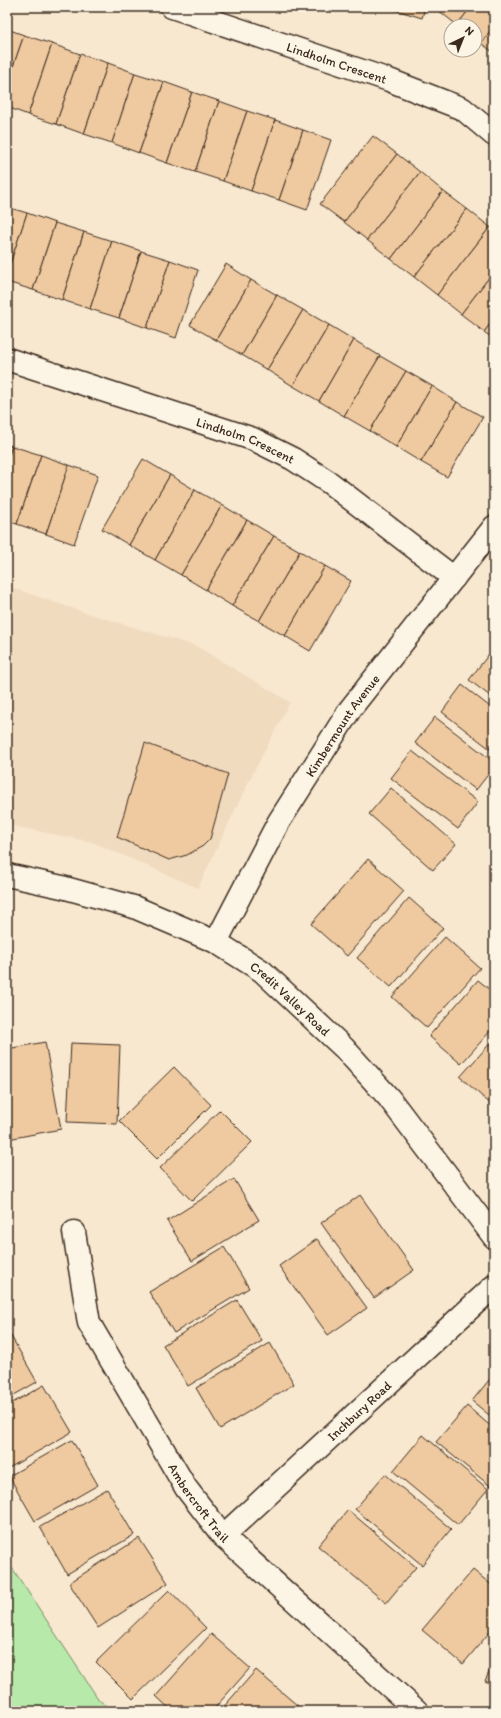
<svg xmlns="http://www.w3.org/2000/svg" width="501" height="1718" font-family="Itim,sans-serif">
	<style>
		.built { fill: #f1dbbf }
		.green { fill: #b6e9aa; stroke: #788a64 }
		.building { fill: #efcaa0; stroke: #3b2a1e }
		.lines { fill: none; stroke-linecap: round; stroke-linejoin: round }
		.minor-casing { stroke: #3b2a1e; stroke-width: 25 }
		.minor { stroke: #fcf5e5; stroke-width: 22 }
		.labels { text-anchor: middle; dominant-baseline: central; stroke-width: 3.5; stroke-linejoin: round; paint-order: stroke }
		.street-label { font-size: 13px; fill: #3b2a1e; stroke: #fcf5e5 }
	</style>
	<rect width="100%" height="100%" fill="#f8e8d0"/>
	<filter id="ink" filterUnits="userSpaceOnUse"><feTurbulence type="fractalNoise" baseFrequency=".025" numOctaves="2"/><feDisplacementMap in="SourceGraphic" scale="8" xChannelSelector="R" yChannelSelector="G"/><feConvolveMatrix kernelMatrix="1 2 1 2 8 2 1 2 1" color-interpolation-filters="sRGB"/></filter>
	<g filter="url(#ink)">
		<path class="built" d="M 7,586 L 80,611 L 196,646 L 290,702 L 248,783 L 198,888 L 92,842 L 7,825 Z"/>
		<path class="green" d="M 7,1560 L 99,1700 L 113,1711 L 7,1711 Z"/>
		<g class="building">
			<path d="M 394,7 L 425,7 L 422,18 L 393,9 Z"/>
			<path d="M 434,7 L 471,7 L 457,25 Z"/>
			<path d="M 471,7 L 494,7 L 494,26 L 481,43 L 475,39 L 475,26 L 459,26 L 457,25 Z"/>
			<path d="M 494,26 L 494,53 L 481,43 Z"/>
			<path d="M 7,29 L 24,35 L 7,84 Z"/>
			<path d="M 24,35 L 52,44 L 28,115 L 7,107 L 7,84 Z"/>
			<path d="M 52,44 L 80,54 L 56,124 L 28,115 Z"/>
			<path d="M 80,54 L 108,63 L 84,134 L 56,124 Z"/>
			<path d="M 108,63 L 135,73 L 112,143 L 84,134 Z"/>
			<path d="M 135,73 L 164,82 L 139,153 L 112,143 Z"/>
			<path d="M 164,82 L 192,92 L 167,163 L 139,153 Z"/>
			<path d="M 192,92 L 219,101 L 195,172 L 167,163 Z"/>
			<path d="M 219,101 L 247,111 L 223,181 L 195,172 Z"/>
			<path d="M 247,111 L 275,120 L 251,191 L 223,181 Z"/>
			<path d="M 275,120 L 303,130 L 279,200 L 251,191 Z"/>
			<path d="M 303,130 L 331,140 L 307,210 L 279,200 Z"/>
			<path d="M 373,136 L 397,154 L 344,222 L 320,204 Z"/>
			<path d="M 397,154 L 420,172 L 367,240 L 344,222 Z"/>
			<path d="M 420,172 L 443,191 L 391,259 L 367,240 Z"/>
			<path d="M 443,191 L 467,209 L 414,277 L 391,259 Z"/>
			<path d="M 7,207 L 27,213 L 7,273 Z"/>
			<path d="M 467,209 L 490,227 L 437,295 L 414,277 Z"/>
			<path d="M 27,213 L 55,223 L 33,290 L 7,282 L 7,273 Z"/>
			<path d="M 55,223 L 84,232 L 62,300 L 33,290 Z"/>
			<path d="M 490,227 L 494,230 L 494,271 L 461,314 L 437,295 Z"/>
			<path d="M 84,232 L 112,241 L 90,309 L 62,300 Z"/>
			<path d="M 112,241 L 141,251 L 119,318 L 90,309 Z"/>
			<path d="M 141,251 L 170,260 L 147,328 L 119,318 Z"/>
			<path d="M 170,260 L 198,270 L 176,338 L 147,328 Z"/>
			<path d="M 226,264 L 251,280 L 216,340 L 190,325 Z"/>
			<path d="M 494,271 L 494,319 L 484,332 L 461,314 Z"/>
			<path d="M 251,280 L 277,295 L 242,355 L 216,340 Z"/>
			<path d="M 277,295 L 303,310 L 267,370 L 242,355 Z"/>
			<path d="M 303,310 L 329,325 L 293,386 L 267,370 Z"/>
			<path d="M 494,319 L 494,339 L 484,332 Z"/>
			<path d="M 329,325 L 354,340 L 319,401 L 293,386 Z"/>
			<path d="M 354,340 L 380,356 L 344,416 L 319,401 Z"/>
			<path d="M 380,356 L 406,371 L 370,431 L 344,416 Z"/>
			<path d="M 406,371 L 432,386 L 396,447 L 370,431 Z"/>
			<path d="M 432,386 L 457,402 L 421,462 L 396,447 Z"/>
			<path d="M 457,402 L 483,417 L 447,477 L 421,462 Z"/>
			<path d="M 7,444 L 12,446 L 7,461 Z"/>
			<path d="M 12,446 L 41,455 L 17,524 L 7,521 L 7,461 Z"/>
			<path d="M 41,455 L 69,465 L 46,534 L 17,524 Z"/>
			<path d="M 143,459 L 170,475 L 129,545 L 102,529 Z"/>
			<path d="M 69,465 L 98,475 L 74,544 L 46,534 Z"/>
			<path d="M 170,475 L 195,490 L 155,560 L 129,545 Z"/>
			<path d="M 195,490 L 222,505 L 181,575 L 155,560 Z"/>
			<path d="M 222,505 L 247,520 L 206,590 L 181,575 Z"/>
			<path d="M 247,520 L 274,536 L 232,606 L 206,590 Z"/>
			<path d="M 274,536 L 300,551 L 259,621 L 232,606 Z"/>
			<path d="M 300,551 L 325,566 L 285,636 L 259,621 Z"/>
			<path d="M 325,566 L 351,581 L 310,651 L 285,636 Z"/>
			<path d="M 489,654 L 494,658 L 494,699 L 469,680 Z"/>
			<path d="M 462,685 L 494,710 L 494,752 L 442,712 Z"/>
			<path d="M 435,717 L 494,762 L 494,767 L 476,790 L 415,743 Z"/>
			<path d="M 145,743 L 228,774 L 210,839 L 203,846 L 187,855 L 169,860 L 117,837 Z"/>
			<path d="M 412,751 L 478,802 L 458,829 L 391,778 Z"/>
			<path d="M 391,788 L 456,844 L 433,870 L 369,814 Z"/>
			<path d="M 368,859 L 404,891 L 347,956 L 311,924 Z"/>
			<path d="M 409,898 L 443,928 L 391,987 L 357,958 Z"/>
			<path d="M 445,937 L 480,968 L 427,1028 L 392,997 Z"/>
			<path d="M 478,980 L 494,993 L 494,1027 L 461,1064 L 429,1036 Z"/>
			<path d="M 494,1039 L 494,1107 L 460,1077 Z"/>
			<path d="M 45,1042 L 61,1129 L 8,1139 L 7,1049 Z"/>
			<path d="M 71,1043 L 120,1045 L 117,1124 L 67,1122 Z"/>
			<path d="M 174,1067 L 211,1105 L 157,1159 L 119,1121 Z"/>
			<path d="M 220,1110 L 252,1142 L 192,1201 L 160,1168 Z"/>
			<path d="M 234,1179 L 259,1220 L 192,1261 L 167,1221 Z"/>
			<path d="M 360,1195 L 414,1270 L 374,1298 L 321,1223 Z"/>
			<path d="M 317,1239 L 367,1308 L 328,1335 L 279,1266 Z"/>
			<path d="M 224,1247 L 249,1288 L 174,1333 L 149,1292 Z"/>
			<path d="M 237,1300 L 262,1341 L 188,1386 L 163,1345 Z"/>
			<path d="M 11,1336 L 37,1382 L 7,1399 L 7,1338 Z"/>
			<path d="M 270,1343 L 294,1384 L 220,1429 L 196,1388 Z"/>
			<path d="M 494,1374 L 494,1419 L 472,1401 Z"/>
			<path d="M 44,1385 L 72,1432 L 7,1469 L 7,1406 Z"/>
			<path d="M 467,1406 L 494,1429 L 494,1489 L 436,1442 Z"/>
			<path d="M 423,1435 L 488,1489 L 458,1525 L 393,1471 Z"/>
			<path d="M 72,1440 L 98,1485 L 35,1521 L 9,1476 Z"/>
			<path d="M 385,1474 L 451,1529 L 422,1565 L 355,1509 Z"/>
			<path d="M 107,1489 L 134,1535 L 67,1574 L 40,1527 Z"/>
			<path d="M 348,1510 L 416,1567 L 386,1603 L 318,1546 Z"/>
			<path d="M 139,1538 L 168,1583 L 98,1628 L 69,1583 Z"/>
			<path d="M 473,1570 L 494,1587 L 494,1627 L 463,1664 L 422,1630 Z"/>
			<path d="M 169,1590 L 206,1628 L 133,1699 L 96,1662 Z"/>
			<path d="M 211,1634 L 250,1668 L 212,1711 L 172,1711 L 156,1696 Z"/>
			<path d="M 494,1661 L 494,1685 L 485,1681 Z"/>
			<path d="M 256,1670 L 298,1706 L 293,1711 L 220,1711 Z"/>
		</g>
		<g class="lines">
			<defs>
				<g id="minor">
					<path id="s1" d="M 172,7 L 389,80 L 463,109 L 494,135"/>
					<path id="s2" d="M 7,359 L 253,439 L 293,459 L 330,483 L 454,578"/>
					<path id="s3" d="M 7,875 L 62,887 L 134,907 L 216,942 L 262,971 L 344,1048 L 389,1098 L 494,1237"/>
					<path id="s4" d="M 216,942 L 278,823 L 351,708 L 494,527"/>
					<path id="s5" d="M 74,1232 L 89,1323 L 186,1488 L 223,1536 L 417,1711"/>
					<path id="s6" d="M 223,1536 L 494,1286"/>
				</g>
			</defs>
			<use href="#minor" class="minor-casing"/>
			<use href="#minor" class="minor"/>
		</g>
	</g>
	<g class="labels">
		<g class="street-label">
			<text stroke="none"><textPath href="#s1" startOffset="174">Lindholm Crescent</textPath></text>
			<text stroke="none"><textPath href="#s2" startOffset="252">Lindholm Crescent</textPath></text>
			<text stroke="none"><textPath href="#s4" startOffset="251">Kimbermount Avenue</textPath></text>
			<text stroke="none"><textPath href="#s3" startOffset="314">Credit Valley Road</textPath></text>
			<text stroke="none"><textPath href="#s6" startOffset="185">Inchbury Road</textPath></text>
			<text stroke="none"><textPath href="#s5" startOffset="303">Ambercroft Trail</textPath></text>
		</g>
	</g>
	<rect width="501" height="1718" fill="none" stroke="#fcf5e5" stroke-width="24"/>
	<rect x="12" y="12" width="477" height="1694" fill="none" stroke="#3b2a1e" stroke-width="1.5" filter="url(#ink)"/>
	<g transform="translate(463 38) rotate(43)"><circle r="19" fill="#fcf5e5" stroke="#afa495"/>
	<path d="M0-3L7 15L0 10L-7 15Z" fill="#3b2a1e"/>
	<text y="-6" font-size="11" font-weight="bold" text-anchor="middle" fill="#3b2a1e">N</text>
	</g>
</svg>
